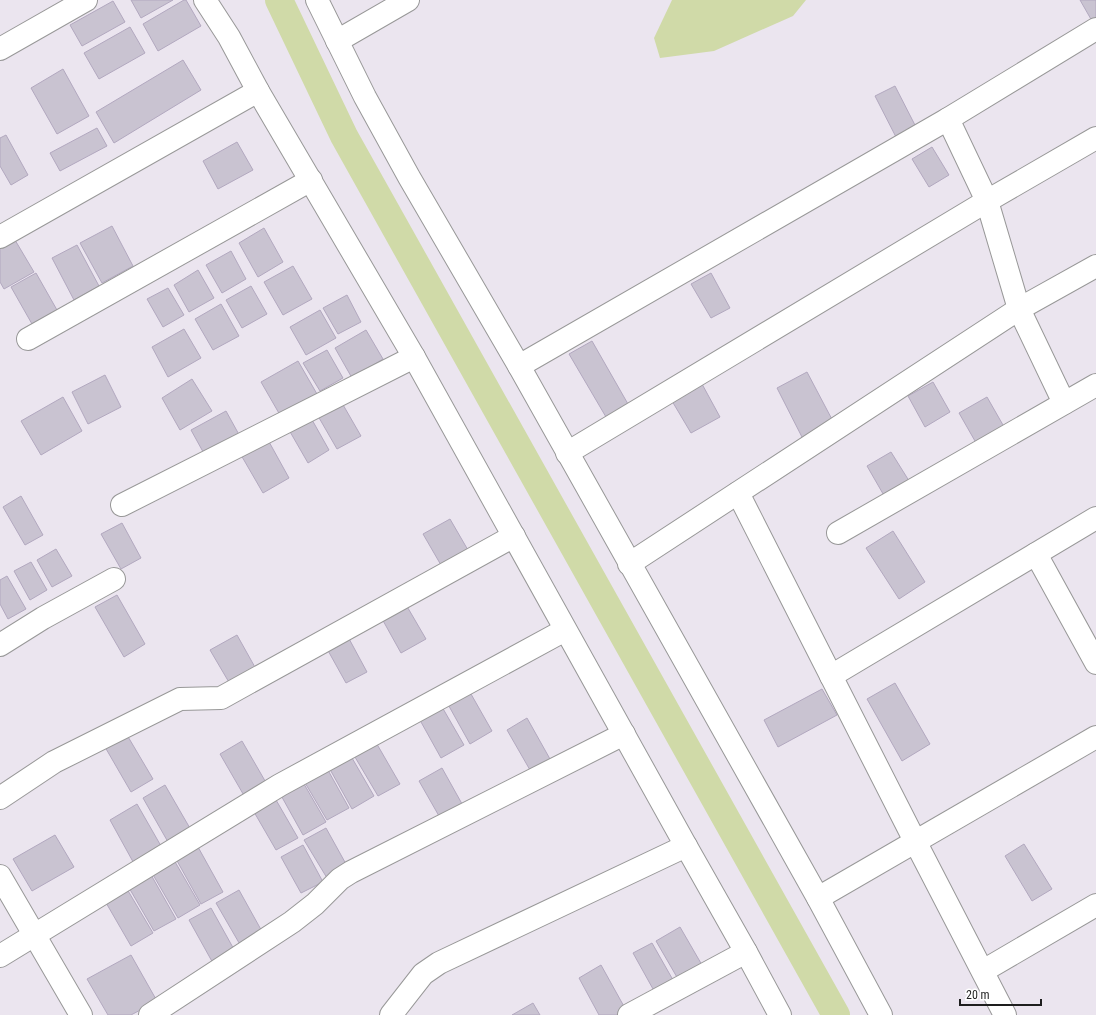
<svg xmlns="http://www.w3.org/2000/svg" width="1096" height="1015" font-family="'Roboto Condensed',sans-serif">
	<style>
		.water { fill: #d0daa8 }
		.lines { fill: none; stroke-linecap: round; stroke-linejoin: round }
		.canal { stroke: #d0daa8; stroke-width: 28 }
		.building { fill: #c9c3d1; stroke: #b2a8bf }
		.street-casing { stroke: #989898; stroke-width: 24 }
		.street { stroke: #fff; stroke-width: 22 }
	</style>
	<rect width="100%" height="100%" fill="#ebe5ef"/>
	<path class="water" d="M 672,0 L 806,0 L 793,16 L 714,51 L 660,58 L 654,38 Z"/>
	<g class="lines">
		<path class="canal" d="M 279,0 L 344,136 L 836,1015"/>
	</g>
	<g class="building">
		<path d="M 131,0 L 173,0 L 141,18 Z"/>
		<path d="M 184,0 L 186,0 L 201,26 L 158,51 L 143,24 Z"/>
		<path d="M 1080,0 L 1096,0 L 1096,19 L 1092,21 Z"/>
		<path d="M 113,1 L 125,22 L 82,46 L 70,25 Z"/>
		<path d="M 130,27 L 145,53 L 99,79 L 84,53 Z"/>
		<path d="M 183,60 L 201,90 L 114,143 L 96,112 Z"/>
		<path d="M 63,69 L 89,116 L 57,134 L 31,88 Z"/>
		<path d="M 895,86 L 917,129 L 897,139 L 875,96 Z"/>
		<path d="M 97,128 L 107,146 L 60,171 L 50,153 Z"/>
		<path d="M 6,135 L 28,175 L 11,185 L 0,166 L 0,138 Z"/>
		<path d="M 237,142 L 253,170 L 218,189 L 203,161 Z"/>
		<path d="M 932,147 L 949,175 L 929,187 L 912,159 Z"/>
		<path d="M 112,226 L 133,266 L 102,283 L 80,243 Z"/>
		<path d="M 264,228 L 283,262 L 258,277 L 239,243 Z"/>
		<path d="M 15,240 L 34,272 L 4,289 L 0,282 L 0,248 Z"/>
		<path d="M 77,245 L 99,286 L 74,300 L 52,258 Z"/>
		<path d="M 231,251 L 246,279 L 222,293 L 206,265 Z"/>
		<path d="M 293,266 L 312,299 L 283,315 L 264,282 Z"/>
		<path d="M 198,270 L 214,298 L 189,312 L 174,285 Z"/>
		<path d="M 36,273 L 57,310 L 32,324 L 11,287 Z"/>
		<path d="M 711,273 L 730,308 L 711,318 L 691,284 Z"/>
		<path d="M 251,286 L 267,314 L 242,328 L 226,300 Z"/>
		<path d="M 168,288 L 184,315 L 163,327 L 147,299 Z"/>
		<path d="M 347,295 L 361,322 L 338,334 L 323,308 Z"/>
		<path d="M 221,304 L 239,336 L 213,350 L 195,319 Z"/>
		<path d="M 320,310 L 336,338 L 306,355 L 290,327 Z"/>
		<path d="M 184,329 L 201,358 L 168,377 L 152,347 Z"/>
		<path d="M 366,330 L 383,359 L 352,378 L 335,348 Z"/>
		<path d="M 592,341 L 628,404 L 606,417 L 569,354 Z"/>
		<path d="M 327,350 L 343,378 L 320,391 L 303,363 Z"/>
		<path d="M 298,361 L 317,394 L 280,415 L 261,382 Z"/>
		<path d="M 807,372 L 835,425 L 804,441 L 777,388 Z"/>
		<path d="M 105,375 L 121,407 L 88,424 L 72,392 Z"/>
		<path d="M 192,379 L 212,411 L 180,430 L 162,398 Z"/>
		<path d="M 933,382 L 950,412 L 925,427 L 908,396 Z"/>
		<path d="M 702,384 L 720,417 L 691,433 L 672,401 Z"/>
		<path d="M 63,397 L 82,431 L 41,455 L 21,421 Z"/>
		<path d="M 987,397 L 1007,432 L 979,448 L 959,413 Z"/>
		<path d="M 342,403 L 361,436 L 337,449 L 318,416 Z"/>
		<path d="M 226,411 L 242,440 L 207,459 L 191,430 Z"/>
		<path d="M 311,418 L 329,450 L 308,463 L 289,430 Z"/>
		<path d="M 268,440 L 289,478 L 263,493 L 241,455 Z"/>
		<path d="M 891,452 L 911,484 L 886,499 L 867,466 Z"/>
		<path d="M 21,496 L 43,535 L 25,545 L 3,507 Z"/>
		<path d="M 450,519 L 472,557 L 445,572 L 423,534 Z"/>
		<path d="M 122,523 L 141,558 L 121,569 L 101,534 Z"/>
		<path d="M 893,531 L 925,582 L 899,599 L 866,548 Z"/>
		<path d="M 56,549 L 72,576 L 52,587 L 37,560 Z"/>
		<path d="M 31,562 L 47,590 L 30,600 L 14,571 Z"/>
		<path d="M 7,576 L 26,609 L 8,619 L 0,604 L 0,580 Z"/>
		<path d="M 117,595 L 145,644 L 124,657 L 95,607 Z"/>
		<path d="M 405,603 L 426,639 L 401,653 L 381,617 Z"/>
		<path d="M 237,635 L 256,669 L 230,684 L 210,650 Z"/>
		<path d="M 347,635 L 367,672 L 346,683 L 326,647 Z"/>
		<path d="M 895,683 L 930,744 L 902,761 L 867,699 Z"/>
		<path d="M 467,687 L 492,731 L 470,744 L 445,699 Z"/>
		<path d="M 822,689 L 837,715 L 778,747 L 764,720 Z"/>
		<path d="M 438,700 L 464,745 L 441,758 L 416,713 Z"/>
		<path d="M 527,718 L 550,759 L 530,770 L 507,730 Z"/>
		<path d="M 127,735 L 153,779 L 131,792 L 105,747 Z"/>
		<path d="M 374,739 L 400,784 L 378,796 L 352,752 Z"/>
		<path d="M 242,741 L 268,786 L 246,799 L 220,754 Z"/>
		<path d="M 348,751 L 374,796 L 352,809 L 327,764 Z"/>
		<path d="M 324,763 L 349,808 L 327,820 L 301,776 Z"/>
		<path d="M 442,768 L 466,811 L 443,823 L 419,781 Z"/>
		<path d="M 300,777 L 326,822 L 303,835 L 278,790 Z"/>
		<path d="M 165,785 L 191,830 L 168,842 L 143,798 Z"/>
		<path d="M 272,793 L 298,838 L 276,850 L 250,805 Z"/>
		<path d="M 137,804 L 165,853 L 137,869 L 110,820 Z"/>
		<path d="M 326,828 L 346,864 L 327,878 L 304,840 Z"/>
		<path d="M 55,835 L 74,867 L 32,891 L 13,859 Z"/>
		<path d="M 1024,844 L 1052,889 L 1032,901 L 1005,856 Z"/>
		<path d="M 303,845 L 323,882 L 301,893 L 281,857 Z"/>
		<path d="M 198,847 L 223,892 L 201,904 L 176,859 Z"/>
		<path d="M 174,860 L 200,905 L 178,918 L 152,873 Z"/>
		<path d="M 150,873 L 176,919 L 154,931 L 128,886 Z"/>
		<path d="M 127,889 L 153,933 L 131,946 L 105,901 Z"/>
		<path d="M 239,890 L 264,935 L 242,948 L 216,903 Z"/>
		<path d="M 211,908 L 236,953 L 214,965 L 189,920 Z"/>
		<path d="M 680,927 L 702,965 L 678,979 L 656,941 Z"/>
		<path d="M 652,943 L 677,987 L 658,998 L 633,953 Z"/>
		<path d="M 131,955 L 157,1001 L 131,1015 L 108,1015 L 87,979 Z"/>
		<path d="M 601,965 L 626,1010 L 618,1015 L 599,1015 L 579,978 Z"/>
		<path d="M 533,1003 L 540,1015 L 512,1015 Z"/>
	</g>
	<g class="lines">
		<defs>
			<g id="street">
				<path d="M 205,0 L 229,37 L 258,91 L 414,357 L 686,846 L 746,952 L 780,1015"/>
				<path d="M 317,0 L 365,97 L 409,177 L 519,366 L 818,898 L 881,1015"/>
				<path d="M 337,41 L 408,0"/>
				<path d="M 0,49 L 86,0"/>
				<path d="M 948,119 L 987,201 L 1019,309 L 1064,403"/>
				<path d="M 0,237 L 258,91"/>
				<path d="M 28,339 L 311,180"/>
				<path d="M 519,366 L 948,119 L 1096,29"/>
				<path d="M 567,453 L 987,201 L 1096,138"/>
				<path d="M 738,493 L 916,843 L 1005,1015"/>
				<path d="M 122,505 L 414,357"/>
				<path d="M 838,533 L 1096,385"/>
				<path d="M 1036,554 L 1096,663"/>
				<path d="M 629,564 L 1019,309 L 1096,266"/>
				<path d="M 0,645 L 43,618 L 114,579"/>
				<path d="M 831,676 L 1096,518"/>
				<path d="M 0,798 L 54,762 L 180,699 L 221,698 L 514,536"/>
				<path d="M 0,876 L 81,1015"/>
				<path d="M 818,898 L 1096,737"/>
				<path d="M 0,956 L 280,785 L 565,630"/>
				<path d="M 983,971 L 1096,905"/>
				<path d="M 150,1015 L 292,922 L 315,904 L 340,879 L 351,872 L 624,734"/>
				<path d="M 391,1015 L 423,974 L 439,963 L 686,846"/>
				<path d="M 629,1015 L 746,952"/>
			</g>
		</defs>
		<use href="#street" class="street-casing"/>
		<use href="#street" class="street"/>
	</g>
	<path d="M960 999v6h81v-6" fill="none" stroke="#1e1e1e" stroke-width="2"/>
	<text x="966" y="999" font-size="12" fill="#1e1e1e" stroke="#ffffff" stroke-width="3" paint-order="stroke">20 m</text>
</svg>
